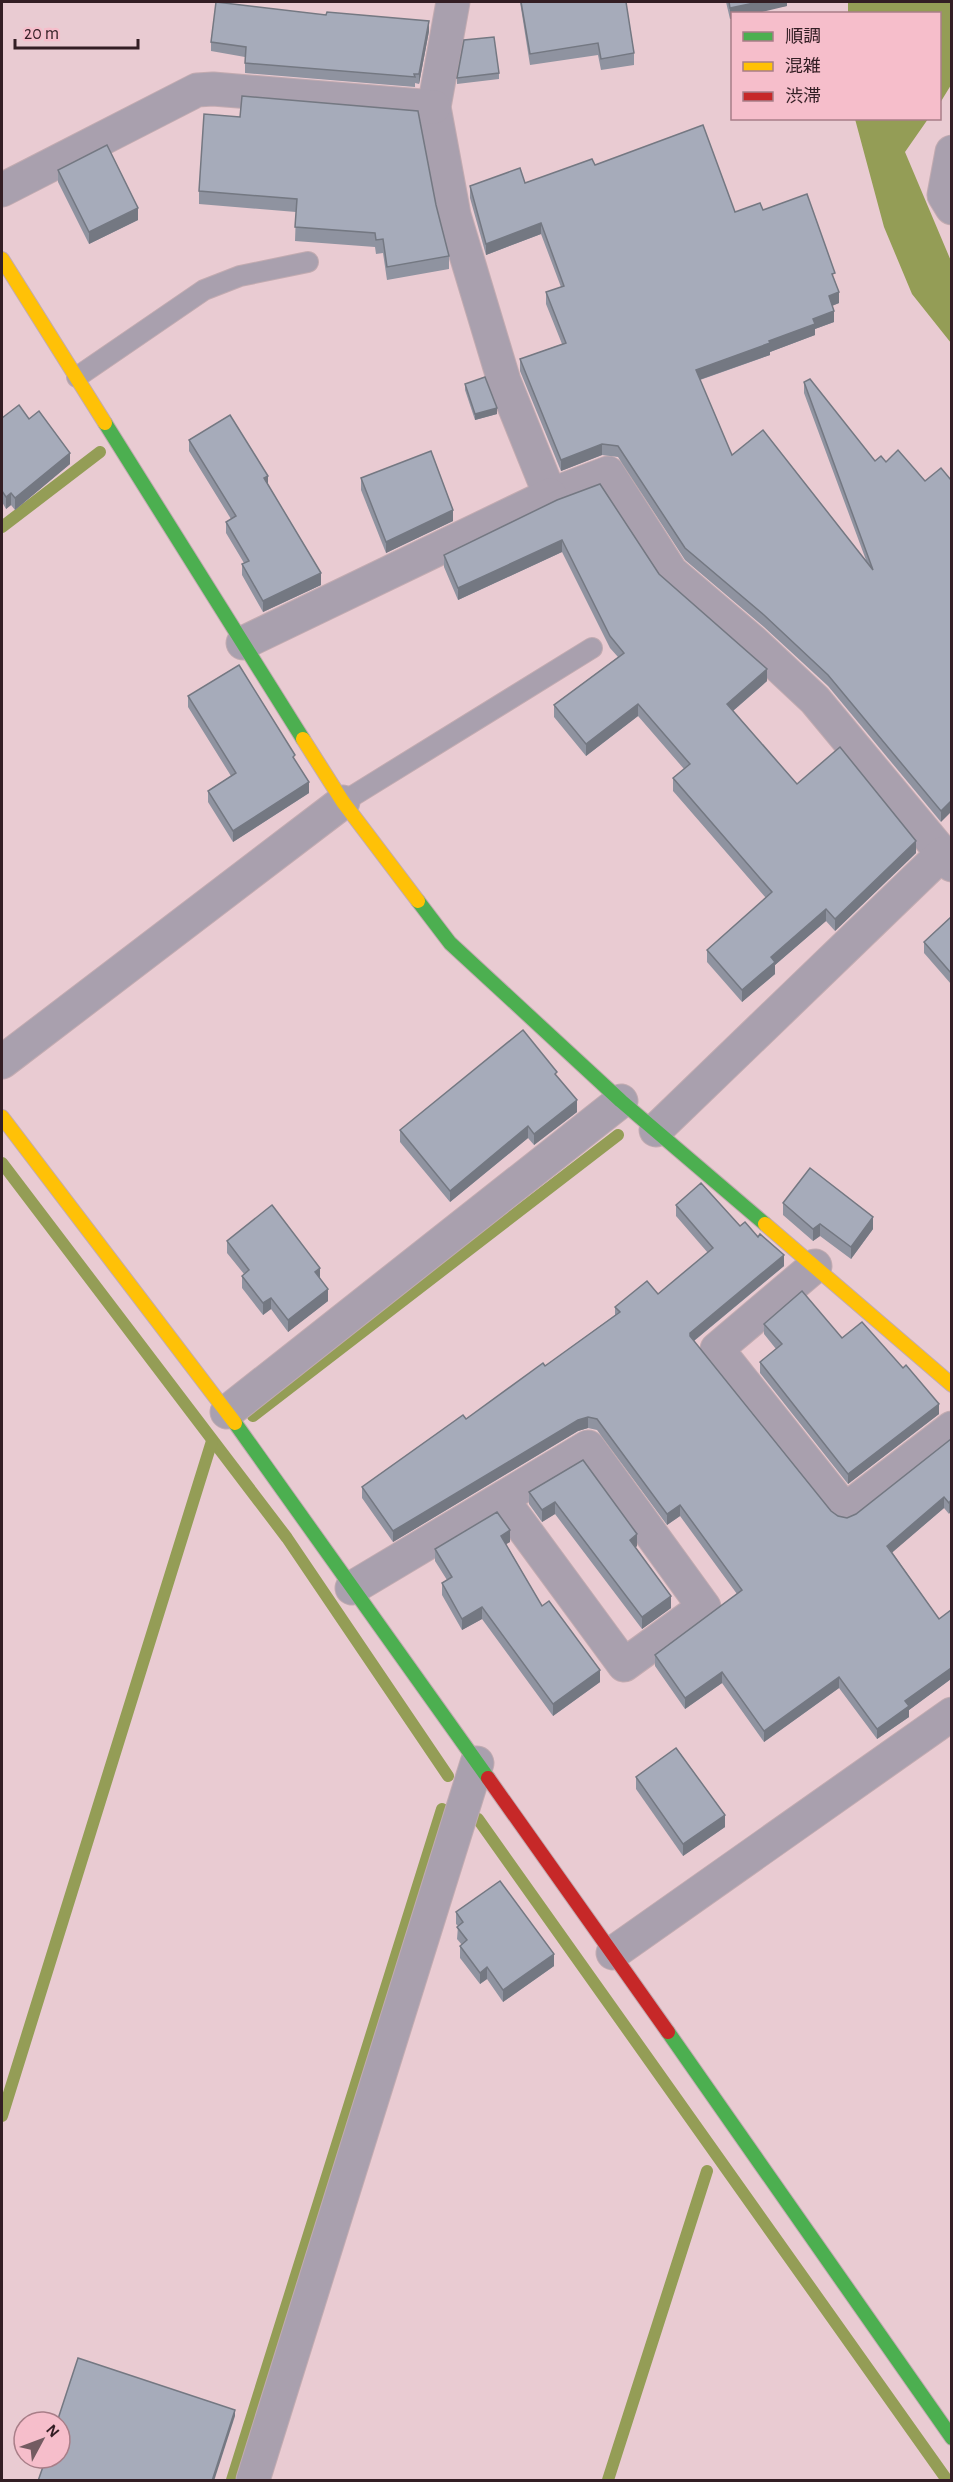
<svg xmlns="http://www.w3.org/2000/svg" width="953" height="2482" font-family="'Alegreya Sans','Noto Sans JP',sans-serif">
	<style>
		.water { fill: #949d56 }
		.lines { fill: none; stroke-linecap: round; stroke-linejoin: round }
		.stream { stroke: #949d56; stroke-width: 12 }
		.lane-casing { stroke: #c2abb1; stroke-width: 22 }
		.street-casing { stroke: #c2abb1; stroke-width: 35 }
		.fast-casing { stroke: #c2abb1; stroke-width: 16 }
		.slow-casing { stroke: #c2abb1; stroke-width: 16 }
		.jam-casing { stroke: #c2abb1; stroke-width: 16 }
		.lane { stroke: #a9a0ae; stroke-width: 20 }
		.street { stroke: #a9a0ae; stroke-width: 33 }
		.fast { stroke: #4caf50; stroke-width: 14 }
		.slow { stroke: #ffc107; stroke-width: 14 }
		.jam { stroke: #c62828; stroke-width: 14 }
		.wall { fill: #8f93a0 }
		.shaded-wall { fill: #747882 }
		.building { fill: #a6abba; stroke: #747882; stroke-width: 1.5 }
	</style>
	<rect width="100%" height="100%" fill="#e9cbd2"/>
	<g class="water">
		<path d="M 848,2 L 951,2 L 951,85 L 940,103 L 940,14 L 848,13 Z"/>
		<path d="M 855,119 L 928,119 L 905,152 L 951,261 L 951,343 L 912,294 L 884,227 Z"/>
	</g>
	<g class="lines">
		<g class="stream">
			<path d="M 2,527 L 100,452"/>
			<path d="M 2,1163 L 287,1538 L 448,1776"/>
			<path d="M 253,1416 L 618,1135"/>
			<path d="M 478,1819 L 947,2480"/>
			<path d="M 2,2116 L 212,1441"/>
			<path d="M 232,2480 L 442,1809"/>
			<path d="M 608,2480 L 707,2171"/>
		</g>
		<defs>
			<g id="lane">
				<path d="M 77,377 L 204,290 L 240,276 L 308,262"/>
				<path d="M 343,802 L 592,648"/>
			</g>
			<g id="street">
				<path d="M 453,2 L 434,107 L 454,215 L 504,381 L 550,495 L 608,473 L 671,572 L 752,641 L 815,700 L 952,865"/>
				<path d="M 952,152 L 944,195 L 952,208"/>
				<path d="M 2,190 L 197,90 L 213,89 L 434,107"/>
				<path d="M 243,643 L 550,495"/>
				<path d="M 2,1062 L 343,802"/>
				<path d="M 656,1130 L 942,854"/>
				<path d="M 815,1266 L 717,1349 L 845,1510 L 952,1428"/>
				<path d="M 227,1412 L 621,1101"/>
				<path d="M 352,1588 L 588,1447 L 704,1607 L 624,1665 L 502,1499"/>
				<path d="M 613,1953 L 952,1714"/>
				<path d="M 253,2480 L 477,1763"/>
			</g>
			<g id="fast">
				<path d="M 105,423 L 303,739"/>
				<path d="M 418,901 L 450,943 L 621,1101 L 765,1224"/>
				<path d="M 235,1423 L 488,1778"/>
				<path d="M 668,2032 L 952,2438"/>
			</g>
			<g id="slow">
				<path d="M 2,259 L 105,423"/>
				<path d="M 303,739 L 343,802 L 418,901"/>
				<path d="M 2,1117 L 235,1423"/>
				<path d="M 765,1224 L 952,1385"/>
			</g>
			<path id="jam" d="M 488,1778 L 668,2032"/>
		</defs>
		<use href="#lane" class="lane-casing"/>
		<use href="#street" class="street-casing"/>
		<use href="#fast" class="fast-casing"/>
		<use href="#slow" class="slow-casing"/>
		<use href="#jam" class="jam-casing"/>
		<use href="#lane" class="lane"/>
		<use href="#street" class="street"/>
		<use href="#fast" class="fast"/>
		<use href="#slow" class="slow"/>
		<use href="#jam" class="jam"/>
	</g>
	<g class="wall">
		<path d="M 520,2 L 626,2 L 634,53 L 634,65 L 601,70 L 598,55 L 530,65 Z"/>
		<path d="M 726,2 L 787,2 L 787,6 L 732,14 L 732,18 L 730,19 Z"/>
		<path d="M 429,31 L 419,84 L 415,83 L 415,87 L 245,73 L 245,57 L 211,51 L 211,42 Z"/>
		<path d="M 499,73 L 499,79 L 457,84 L 457,78 Z"/>
		<path d="M 595,165 L 735,212 L 763,210 L 835,281 L 839,303 L 832,306 L 834,322 L 815,329 L 815,335 L 770,352 L 770,355 L 700,380 L 732,455 L 866,560 L 804,393 L 804,382 L 875,461 L 886,462 L 925,481 L 941,468 L 941,822 L 828,686 L 764,627 L 685,560 L 618,457 L 602,455 L 561,471 L 520,371 L 520,359 L 562,344 L 546,304 L 546,292 L 561,287 L 541,234 L 486,255 L 470,198 L 470,186 L 525,183 Z"/>
		<path d="M 58,170 L 138,220 L 89,244 L 58,182 Z"/>
		<path d="M 199,191 L 436,205 L 449,256 L 449,269 L 387,280 L 383,253 L 376,254 L 375,247 L 295,241 L 296,212 L 199,204 Z"/>
		<path d="M 465,384 L 497,414 L 475,420 L 465,390 Z"/>
		<path d="M 2,418 L 29,419 L 70,464 L 15,510 L 11,505 L 6,509 L 2,502 Z"/>
		<path d="M 189,440 L 268,485 L 321,585 L 263,612 L 242,575 L 242,564 L 244,563 L 226,533 L 226,522 L 231,519 L 189,451 Z"/>
		<path d="M 361,478 L 453,521 L 386,553 L 361,490 Z"/>
		<path d="M 557,500 L 659,574 L 767,681 L 733,711 L 797,784 L 916,853 L 835,931 L 826,921 L 775,965 L 775,974 L 742,1002 L 707,962 L 707,950 L 766,898 L 673,791 L 673,778 L 684,769 L 638,716 L 586,756 L 554,717 L 554,705 L 618,657 L 610,648 L 562,552 L 458,600 L 444,567 L 444,555 Z"/>
		<path d="M 188,696 L 295,761 L 309,793 L 233,842 L 208,802 L 208,791 L 231,776 L 188,707 Z"/>
		<path d="M 951,917 L 951,984 L 924,953 L 924,942 Z"/>
		<path d="M 557,1077 L 577,1112 L 534,1145 L 528,1138 L 450,1202 L 400,1142 L 400,1130 Z"/>
		<path d="M 783,1203 L 873,1229 L 851,1259 L 820,1236 L 813,1241 L 783,1215 Z"/>
		<path d="M 676,1205 L 740,1226 L 784,1266 L 694,1341 L 831,1511 L 838,1516 L 847,1518 L 856,1514 L 951,1439 L 949,1514 L 944,1508 L 892,1552 L 939,1619 L 951,1610 L 951,1679 L 909,1710 L 909,1717 L 877,1739 L 839,1688 L 764,1742 L 722,1683 L 685,1709 L 655,1666 L 655,1655 L 737,1594 L 680,1516 L 667,1525 L 597,1430 L 588,1428 L 578,1431 L 393,1542 L 362,1498 L 362,1487 L 466,1419 L 545,1366 L 615,1315 L 615,1307 L 658,1294 L 708,1253 L 676,1216 Z"/>
		<path d="M 227,1241 L 320,1278 L 328,1301 L 288,1332 L 271,1309 L 263,1315 L 242,1288 L 242,1276 L 244,1274 L 227,1253 Z"/>
		<path d="M 764,1324 L 842,1338 L 939,1414 L 848,1484 L 760,1373 L 760,1362 L 776,1349 L 764,1334 Z"/>
		<path d="M 583,1460 L 637,1546 L 635,1548 L 671,1608 L 642,1629 L 555,1514 L 542,1522 L 529,1504 L 529,1492 Z"/>
		<path d="M 510,1542 L 506,1544 L 542,1606 L 600,1682 L 553,1716 L 482,1619 L 462,1630 L 442,1595 L 442,1583 L 447,1580 L 435,1561 L 435,1549 Z"/>
		<path d="M 636,1777 L 725,1827 L 683,1856 L 636,1789 Z"/>
		<path d="M 456,1912 L 554,1966 L 503,2002 L 487,1979 L 480,1984 L 460,1958 L 460,1946 L 462,1945 L 457,1939 L 458,1926 L 456,1924 Z"/>
	</g>
	<g class="shaded-wall">
		<path d="M 759,2 L 787,2 L 787,6 L 754,14 L 732,14 L 732,18 L 730,19 L 730,8 Z"/>
		<path d="M 429,21 L 429,31 L 419,84 L 419,74 Z"/>
		<path d="M 138,208 L 138,220 L 89,244 L 89,232 Z"/>
		<path d="M 541,223 L 541,234 L 486,255 L 486,244 Z"/>
		<path d="M 839,292 L 839,303 L 829,307 L 829,296 Z"/>
		<path d="M 834,311 L 834,322 L 815,329 L 815,335 L 770,352 L 770,355 L 696,381 L 696,370 L 769,341 L 813,319 Z"/>
		<path d="M 497,408 L 497,414 L 475,420 L 475,414 Z"/>
		<path d="M 602,444 L 602,455 L 561,471 L 561,460 Z"/>
		<path d="M 70,453 L 70,464 L 15,510 L 15,498 Z"/>
		<path d="M 268,476 L 268,487 L 264,478 Z"/>
		<path d="M 11,493 L 11,505 L 6,509 L 6,497 Z"/>
		<path d="M 453,510 L 453,521 L 386,553 L 386,542 Z"/>
		<path d="M 562,540 L 562,552 L 458,600 L 458,588 Z"/>
		<path d="M 321,573 L 321,585 L 263,612 L 263,601 Z"/>
		<path d="M 767,669 L 767,681 L 727,716 L 727,704 Z"/>
		<path d="M 638,704 L 638,716 L 586,756 L 586,744 Z"/>
		<path d="M 309,782 L 309,793 L 233,842 L 233,831 Z"/>
		<path d="M 951,801 L 951,812 L 941,822 L 941,811 Z"/>
		<path d="M 916,841 L 916,853 L 835,931 L 835,919 Z"/>
		<path d="M 826,909 L 826,921 L 775,965 L 775,974 L 742,1002 L 742,990 L 771,957 Z"/>
		<path d="M 577,1100 L 577,1112 L 534,1145 L 534,1134 Z"/>
		<path d="M 528,1126 L 528,1138 L 450,1202 L 450,1191 Z"/>
		<path d="M 873,1217 L 873,1229 L 851,1259 L 851,1247 Z"/>
		<path d="M 820,1224 L 820,1236 L 813,1241 L 813,1229 Z"/>
		<path d="M 784,1255 L 784,1266 L 690,1344 L 690,1333 Z"/>
		<path d="M 320,1268 L 320,1280 L 315,1272 Z"/>
		<path d="M 328,1289 L 328,1301 L 288,1332 L 288,1320 Z"/>
		<path d="M 271,1298 L 271,1309 L 263,1315 L 263,1303 Z"/>
		<path d="M 939,1404 L 939,1414 L 848,1484 L 848,1474 Z"/>
		<path d="M 588,1417 L 588,1428 L 578,1431 L 393,1542 L 393,1531 L 578,1420 Z"/>
		<path d="M 944,1497 L 944,1508 L 887,1557 L 887,1546 Z"/>
		<path d="M 951,1500 L 951,1511 L 949,1514 L 949,1503 Z"/>
		<path d="M 555,1502 L 555,1514 L 542,1522 L 542,1510 Z"/>
		<path d="M 680,1505 L 680,1516 L 667,1525 L 667,1514 Z"/>
		<path d="M 510,1530 L 510,1542 L 501,1547 L 501,1536 Z"/>
		<path d="M 637,1534 L 637,1546 L 630,1552 L 630,1540 Z"/>
		<path d="M 671,1596 L 671,1608 L 642,1629 L 642,1617 Z"/>
		<path d="M 482,1607 L 482,1619 L 462,1630 L 462,1619 Z"/>
		<path d="M 951,1668 L 951,1679 L 909,1710 L 909,1717 L 877,1739 L 877,1729 L 905,1701 Z"/>
		<path d="M 600,1670 L 600,1682 L 553,1716 L 553,1704 Z"/>
		<path d="M 722,1672 L 722,1683 L 685,1709 L 685,1698 Z"/>
		<path d="M 839,1677 L 839,1688 L 764,1742 L 764,1731 Z"/>
		<path d="M 725,1815 L 725,1827 L 683,1856 L 683,1844 Z"/>
		<path d="M 554,1954 L 554,1966 L 503,2002 L 503,1990 Z"/>
		<path d="M 487,1967 L 487,1979 L 480,1984 L 480,1973 Z"/>
		<path d="M 235,2410 L 235,2416 L 214,2481 L 212,2481 Z"/>
	</g>
	<g class="building">
		<path d="M 216,2 L 326,15 L 327,12 L 429,21 L 419,74 L 414,74 L 415,77 L 245,63 L 246,47 L 211,42 Z"/>
		<path d="M 521,2 L 626,2 L 634,53 L 601,59 L 598,43 L 530,54 Z"/>
		<path d="M 729,2 L 759,2 L 730,8 Z"/>
		<path d="M 494,37 L 499,73 L 457,78 L 464,40 Z"/>
		<path d="M 242,96 L 418,111 L 436,205 L 449,256 L 387,267 L 383,239 L 376,240 L 375,233 L 295,227 L 297,199 L 199,191 L 204,114 L 240,117 Z"/>
		<path d="M 703,125 L 735,212 L 760,203 L 763,210 L 807,194 L 835,273 L 832,274 L 839,292 L 829,296 L 834,311 L 813,319 L 815,324 L 769,341 L 770,343 L 696,370 L 732,455 L 763,430 L 873,570 L 804,382 L 810,379 L 875,461 L 881,456 L 886,462 L 898,450 L 925,481 L 941,468 L 951,480 L 951,801 L 941,811 L 828,675 L 764,615 L 685,548 L 618,446 L 602,444 L 561,460 L 520,359 L 566,343 L 546,292 L 564,286 L 541,223 L 486,244 L 470,186 L 520,168 L 525,183 L 592,159 L 595,165 Z"/>
		<path d="M 107,145 L 138,208 L 89,232 L 58,170 Z"/>
		<path d="M 485,377 L 497,408 L 475,414 L 465,384 Z"/>
		<path d="M 19,405 L 29,419 L 39,411 L 70,453 L 15,498 L 11,493 L 6,497 L 2,491 L 2,418 Z"/>
		<path d="M 230,415 L 268,476 L 264,478 L 321,573 L 263,601 L 242,564 L 249,561 L 226,522 L 236,516 L 189,440 Z"/>
		<path d="M 431,451 L 453,510 L 386,542 L 361,478 Z"/>
		<path d="M 600,484 L 659,574 L 767,669 L 727,704 L 797,784 L 840,747 L 916,841 L 835,919 L 826,909 L 771,957 L 775,962 L 742,990 L 707,950 L 772,892 L 673,778 L 690,764 L 638,704 L 586,744 L 554,705 L 624,653 L 610,636 L 562,540 L 458,588 L 444,555 L 557,500 Z"/>
		<path d="M 239,665 L 295,755 L 293,757 L 309,782 L 233,831 L 208,791 L 236,773 L 188,696 Z"/>
		<path d="M 951,917 L 951,973 L 924,942 Z"/>
		<path d="M 523,1030 L 557,1072 L 555,1074 L 577,1100 L 534,1134 L 528,1126 L 450,1191 L 400,1130 Z"/>
		<path d="M 810,1168 L 873,1217 L 851,1247 L 820,1224 L 813,1229 L 783,1203 Z"/>
		<path d="M 701,1183 L 740,1226 L 745,1222 L 758,1237 L 760,1234 L 784,1255 L 690,1333 L 690,1336 L 831,1511 L 838,1516 L 847,1518 L 856,1514 L 951,1439 L 951,1500 L 949,1503 L 944,1497 L 887,1546 L 939,1619 L 951,1610 L 951,1668 L 905,1701 L 909,1706 L 877,1729 L 839,1677 L 764,1731 L 722,1672 L 685,1698 L 655,1655 L 742,1590 L 680,1505 L 667,1514 L 597,1419 L 588,1417 L 578,1420 L 393,1531 L 362,1487 L 463,1415 L 466,1419 L 543,1363 L 545,1366 L 620,1312 L 615,1307 L 647,1281 L 658,1294 L 713,1248 L 676,1205 Z"/>
		<path d="M 272,1205 L 320,1268 L 315,1272 L 328,1289 L 288,1320 L 271,1298 L 263,1303 L 242,1276 L 249,1270 L 227,1241 Z"/>
		<path d="M 802,1291 L 842,1338 L 862,1322 L 903,1368 L 906,1365 L 939,1404 L 848,1474 L 760,1362 L 782,1344 L 764,1324 Z"/>
		<path d="M 583,1460 L 637,1534 L 630,1540 L 671,1596 L 642,1617 L 555,1502 L 542,1510 L 529,1492 Z"/>
		<path d="M 497,1512 L 510,1530 L 501,1536 L 542,1606 L 549,1601 L 600,1670 L 553,1704 L 482,1607 L 462,1619 L 442,1583 L 452,1577 L 435,1549 Z"/>
		<path d="M 676,1748 L 725,1815 L 683,1844 L 636,1777 Z"/>
		<path d="M 500,1881 L 554,1954 L 503,1990 L 487,1967 L 480,1973 L 460,1946 L 467,1940 L 457,1927 L 463,1922 L 456,1912 Z"/>
		<path d="M 78,2358 L 235,2410 L 212,2481 L 38,2481 L 46,2458 L 60,2458 L 60,2422 L 57,2422 Z"/>
	</g>
	<rect width="953" height="2482" fill="none" stroke="#331e24" stroke-width="6"/>
	<rect x="731" y="12" width="210" height="108" fill="#f6becb" stroke="#a87e88" stroke-width="1.5"/>
	<rect x="743" y="32" width="30" height="9" fill="#4caf50" stroke="#a87e88" stroke-width="1.5"/>
	<text x="785" y="42" font-size="18" fill="#331e24">順調</text>
	<rect x="743" y="62" width="30" height="9" fill="#ffc107" stroke="#a87e88" stroke-width="1.5"/>
	<text x="785" y="72" font-size="18" fill="#331e24">混雑</text>
	<rect x="743" y="92" width="30" height="9" fill="#c62828" stroke="#a87e88" stroke-width="1.5"/>
	<text x="785" y="102" font-size="18" fill="#331e24">渋滞</text>
	<g transform="translate(42 2440) rotate(49)"><circle r="28" fill="#f6becb" stroke="#a87e88" stroke-width="1.5"/>
	<path d="M0-4.5L10 22L0 15L-10 22Z" fill="#735b61"/>
	<text y="-9" font-size="16" font-weight="bold" text-anchor="middle" fill="#331e24">N</text>
	</g>
	<path d="M15 39v9h123v-9" fill="none" stroke="#331e24" stroke-width="3"/>
	<text x="24" y="39" font-size="18" fill="#331e24" stroke="#f6becb" stroke-width="4.5" paint-order="stroke">20 m</text>
</svg>
